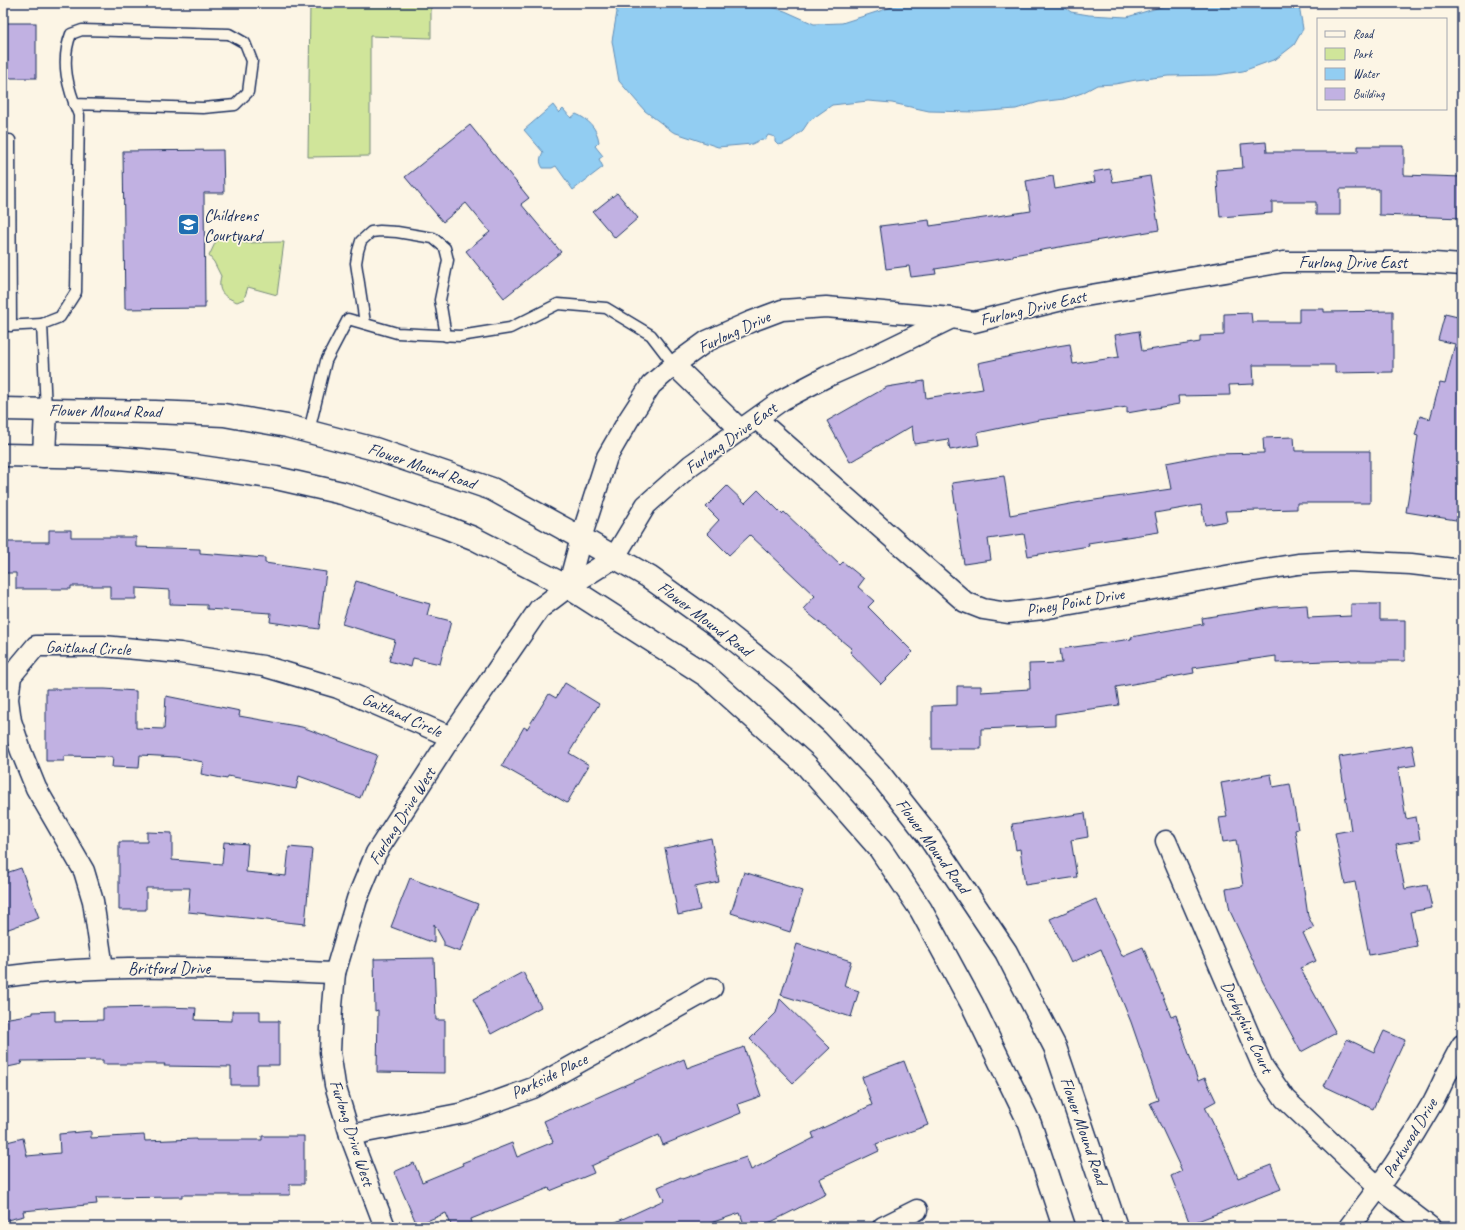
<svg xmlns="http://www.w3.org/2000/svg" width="1465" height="1230" font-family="Caveat,sans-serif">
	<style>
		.green { fill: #d0e59a; stroke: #768a7c }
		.water { fill: #92cdf2; stroke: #628eb7 }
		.building { fill: #c1b1e2; stroke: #1b2f5e }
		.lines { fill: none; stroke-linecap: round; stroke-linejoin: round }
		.lane-casing { stroke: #1b2f5e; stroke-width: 13 }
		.street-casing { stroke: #1b2f5e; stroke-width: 23 }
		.secondary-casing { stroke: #1b2f5e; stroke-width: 25 }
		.lane { stroke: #fcf5e5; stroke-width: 10 }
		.street { stroke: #fcf5e5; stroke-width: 20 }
		.secondary { stroke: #fcf5e5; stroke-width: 22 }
		.labels { text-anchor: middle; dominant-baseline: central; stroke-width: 3.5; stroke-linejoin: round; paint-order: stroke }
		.poi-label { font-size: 17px; fill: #1b2f5e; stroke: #fcf5e5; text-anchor: start }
		.street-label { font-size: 17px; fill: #1b2f5e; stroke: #fcf5e5 }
	</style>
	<rect width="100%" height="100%" fill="#fcf5e5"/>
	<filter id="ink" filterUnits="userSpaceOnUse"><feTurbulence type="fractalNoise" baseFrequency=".025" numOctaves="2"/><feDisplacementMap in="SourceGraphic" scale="8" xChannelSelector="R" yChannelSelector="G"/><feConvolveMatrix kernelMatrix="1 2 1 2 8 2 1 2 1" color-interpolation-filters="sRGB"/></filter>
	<g filter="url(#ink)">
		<g class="green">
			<path d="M 310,3 L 431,3 L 431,38 L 370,36 L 370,156 L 308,157 Z"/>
			<path d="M 231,234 L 244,243 L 284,242 L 277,295 L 248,287 L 244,299 L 237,302 C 223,296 217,292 221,276 L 214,262 L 209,256 L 216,241 Z"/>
		</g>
		<g class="water">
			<path d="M 614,3 L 759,3 L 785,11 L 814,24 L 842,23 L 889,8 L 900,3 L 1059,3 L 1071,12 L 1089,15 L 1127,17 L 1174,3 L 1296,3 L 1299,5 L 1303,29 L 1294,45 L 1276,59 L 1243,71 L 1217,75 L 1168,76 L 1136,80 L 1115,84 L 1097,85 L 1082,93 L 1064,99 L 1039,102 L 1016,109 L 976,112 L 929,111 L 892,103 L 868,101 L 832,105 L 809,121 L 803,130 L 791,140 L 783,144 L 778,145 L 775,142 L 775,137 L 768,135 L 765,140 L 762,139 L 752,144 L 718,147 L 673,132 L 645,111 L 619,81 L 612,41 L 617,12 Z"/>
			<path d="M 553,105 L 559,113 L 563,109 L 571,118 L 576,114 C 588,119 597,128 599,142 L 595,146 L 603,156 L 599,159 L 603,167 L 573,190 L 556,166 L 552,168 L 543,168 C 539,162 540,158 543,152 L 524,130 Z"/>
		</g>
		<g class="building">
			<rect x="3" y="23" width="33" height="55"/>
			<path d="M 470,125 L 529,198 L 521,204 L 561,252 L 504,298 L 466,251 L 490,232 L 466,203 L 443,222 L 405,177 Z"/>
			<path d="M 1266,142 L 1267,152 L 1358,152 L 1358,146 L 1404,146 L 1404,175 L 1462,177 L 1462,218 L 1379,215 L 1379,189 L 1340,189 L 1340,215 L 1316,215 L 1316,202 L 1272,202 L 1272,213 L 1220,217 L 1216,170 L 1243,168 L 1241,144 Z"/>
			<path d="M 223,150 L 224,193 L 204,193 L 205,308 L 125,309 L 123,151 Z"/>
			<path d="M 1110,169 L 1113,182 L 1150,176 L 1159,230 L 1013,255 L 1013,257 L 935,269 L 936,274 L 911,277 L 909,266 L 886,269 L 880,226 L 929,220 L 930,226 L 1031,211 L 1026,181 L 1053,176 L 1055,189 L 1095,182 L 1093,172 Z"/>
			<path d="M 617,193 L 638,218 L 615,238 L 593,212 Z"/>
			<path d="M 1299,309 L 1324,309 L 1324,312 L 1393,311 L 1393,372 L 1335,373 L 1335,365 L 1253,365 L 1254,384 L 1229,385 L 1230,395 L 1178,396 L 1179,404 L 1127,413 L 1127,407 L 1039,420 L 977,433 L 979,445 L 950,450 L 948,439 L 914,444 L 912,426 L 850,462 L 827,421 L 887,387 L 924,381 L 926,398 L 983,389 L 978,363 L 1045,349 L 1045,348 L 1070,344 L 1073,364 L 1119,357 L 1115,335 L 1139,331 L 1142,351 L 1200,342 L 1200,336 L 1224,335 L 1224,314 L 1251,313 L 1252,322 L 1299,322 Z"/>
			<path d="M 1445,314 L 1462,318 L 1462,521 L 1406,512 L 1418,436 L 1415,435 L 1420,416 L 1430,419 L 1440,383 L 1445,384 L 1455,344 L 1438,340 Z"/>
			<path d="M 1294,437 L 1295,451 L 1370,451 L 1370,503 L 1297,503 L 1297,509 L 1225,511 L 1227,521 L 1205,525 L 1201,505 L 1155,513 L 1159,532 L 1088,543 L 1089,546 L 1028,556 L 1024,534 L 988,539 L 991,560 L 964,564 L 952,483 L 1004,476 L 1010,515 L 1081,502 L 1171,489 L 1166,463 L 1213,454 L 1264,453 L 1263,438 Z"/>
			<path d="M 727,486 L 745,503 L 758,490 L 782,514 L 784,512 L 840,565 L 843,562 L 864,579 L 858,587 L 874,601 L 868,607 L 913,652 L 881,684 L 850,652 L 852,649 L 803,609 L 815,596 L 750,535 L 729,555 L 707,533 L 719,520 L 706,507 Z"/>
			<path d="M 49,530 L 71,530 L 71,537 L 136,537 L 136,547 L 200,549 L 200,553 L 265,558 L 265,563 L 326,572 L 319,629 L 270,622 L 271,613 L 207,609 L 207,605 L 170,604 L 170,590 L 136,588 L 136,599 L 110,599 L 110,586 L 71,586 L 71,589 L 16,589 L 16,573 L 3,573 L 3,542 L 49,542 Z"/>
			<path d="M 356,581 L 398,594 L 397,595 L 430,604 L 427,615 L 451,621 L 440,664 L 413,658 L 411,667 L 389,661 L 395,640 L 342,624 Z"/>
			<path d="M 1351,604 L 1380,604 L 1380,620 L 1405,620 L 1405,661 L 1351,661 L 1351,660 L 1276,663 L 1276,656 L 1193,668 L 1194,673 L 1116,687 L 1119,705 L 1055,714 L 1055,726 L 981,729 L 981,749 L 932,749 L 932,706 L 957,705 L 957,686 L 981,686 L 981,692 L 1030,689 L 1029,664 L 1062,663 L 1060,649 L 1132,639 L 1131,637 L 1203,624 L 1202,618 L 1274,607 L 1307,605 L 1308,618 L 1351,616 Z"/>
			<path d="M 565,683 L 599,704 L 569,753 L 589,765 L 567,803 L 502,766 L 524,727 L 527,729 L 549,694 L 556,698 Z"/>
			<path d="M 46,689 L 105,689 L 136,691 L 136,728 L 164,729 L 166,696 L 240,711 L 239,716 L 302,727 L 377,755 L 360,798 L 299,776 L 296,789 L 228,776 L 227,779 L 201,774 L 203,762 L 176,757 L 140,755 L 139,768 L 112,767 L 113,757 L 64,756 L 64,761 L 46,761 Z"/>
			<path d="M 1412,745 L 1416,765 L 1398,768 L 1406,819 L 1416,817 L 1420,840 L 1396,844 L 1405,889 L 1427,885 L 1432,908 L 1410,912 L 1417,946 L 1369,955 L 1355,882 L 1345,884 L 1335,833 L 1351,830 L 1339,757 Z"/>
			<path d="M 1271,774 L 1273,787 L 1290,784 L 1298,829 L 1295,830 L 1308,916 L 1314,928 L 1303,933 L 1316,961 L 1300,968 L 1336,1033 L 1301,1052 L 1263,982 L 1230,911 L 1226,889 L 1243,886 L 1236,840 L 1223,842 L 1219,818 L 1227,817 L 1221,783 Z"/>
			<path d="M 1085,813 L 1088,837 L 1071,840 L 1077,877 L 1025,885 L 1020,849 L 1016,850 L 1012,824 Z"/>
			<path d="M 147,832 L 172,833 L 172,860 L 222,864 L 224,842 L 248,844 L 246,872 L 286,876 L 289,847 L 312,849 L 305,924 L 188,912 L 190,888 L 146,888 L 146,910 L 119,910 L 119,842 L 147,842 Z"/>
			<path d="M 711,838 L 719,882 L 695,887 L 700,910 L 678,915 L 665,848 Z"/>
			<path d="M 21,868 L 39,918 L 3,931 L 3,874 Z"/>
			<path d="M 744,872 L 803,891 L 790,932 L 731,913 Z"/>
			<path d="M 410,878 L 478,904 L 460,952 L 444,946 L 444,942 L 434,924 L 434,943 L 391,927 Z"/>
			<path d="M 1096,899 L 1122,956 L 1143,947 L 1171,1017 L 1176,1015 L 1198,1081 L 1205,1078 L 1216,1101 L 1205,1107 L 1228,1154 L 1238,1178 L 1271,1165 L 1281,1189 L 1190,1224 L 1171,1176 L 1182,1171 L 1150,1103 L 1158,1100 L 1131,1022 L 1101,949 L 1071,963 L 1050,919 Z"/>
			<path d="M 797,944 L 851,961 L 844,986 L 859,991 L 851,1017 L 781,995 Z"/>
			<path d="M 434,958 L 436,1020 L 445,1020 L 445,1073 L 377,1072 L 378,1010 L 375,1011 L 374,959 Z"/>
			<path d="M 523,972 L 541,1007 L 491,1034 L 473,999 Z"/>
			<path d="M 780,999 L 830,1048 L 793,1083 L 750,1039 L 776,1013 Z"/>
			<path d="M 165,1007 L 196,1008 L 195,1020 L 232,1021 L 232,1011 L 260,1011 L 260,1021 L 279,1021 L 279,1065 L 257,1065 L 257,1085 L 231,1085 L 231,1067 L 164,1066 L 165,1064 L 103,1064 L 103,1060 L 21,1061 L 22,1064 L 3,1068 L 3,1019 L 33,1014 L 33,1012 L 55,1011 L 55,1021 L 103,1020 L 103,1008 Z"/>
			<path d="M 1384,1031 L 1405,1040 L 1373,1109 L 1324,1086 L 1347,1039 L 1374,1052 Z"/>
			<path d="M 744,1047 L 761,1096 L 738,1104 L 741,1113 L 663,1145 L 659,1135 L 591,1166 L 594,1173 L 550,1191 L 549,1188 L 471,1219 L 472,1223 L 462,1227 L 452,1227 L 446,1213 L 417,1225 L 394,1172 L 414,1163 L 422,1182 L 463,1165 L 462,1163 L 512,1143 L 517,1157 L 553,1142 L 544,1121 L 684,1059 L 687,1068 Z"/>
			<path d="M 904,1061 L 928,1125 L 876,1144 L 879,1151 L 819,1179 L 826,1194 L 773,1221 L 757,1227 L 745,1227 L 740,1213 L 699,1227 L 605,1227 L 664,1200 L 658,1187 L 681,1177 L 682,1179 L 746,1157 L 751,1170 L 814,1138 L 812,1133 L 872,1105 L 862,1077 Z"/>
			<path d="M 91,1131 L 91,1138 L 144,1135 L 145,1141 L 196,1139 L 196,1140 L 262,1140 L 262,1136 L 304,1136 L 304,1184 L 290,1184 L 290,1195 L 182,1195 L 182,1197 L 96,1198 L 97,1204 L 23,1211 L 24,1216 L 3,1221 L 3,1143 L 23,1138 L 27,1156 L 60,1153 L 59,1134 Z"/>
		</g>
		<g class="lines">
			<defs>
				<g id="lane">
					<path d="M 3,140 L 10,140 L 11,326"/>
					<path d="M 365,323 L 356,263 L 358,251 L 361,241 L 371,232 L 380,231 L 397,232 L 433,238 L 445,248 L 448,260 L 440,300 L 446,336"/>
					<path d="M 3,326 L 42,324"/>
					<path d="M 46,410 L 42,324 L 60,317 L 76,292 L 79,115 C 68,89 60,62 71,34 L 82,30 L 229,34 L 245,43 L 252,61 L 248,92 L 235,105 L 203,108 L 74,104"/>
					<path d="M 309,431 L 326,361 L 348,319 L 397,333 L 460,336 L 510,328 L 558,304 L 606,308 L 651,335 L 674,365"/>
				</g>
				<g id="street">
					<path d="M 674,365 L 741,430"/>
					<path d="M 757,419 L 965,602 L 983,609 L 1008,613 L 1043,609 L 1248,572 L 1298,564 L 1348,561 L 1411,564 L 1462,570"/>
					<path d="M 568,587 L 581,538 L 607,457 L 629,419 L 651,385 L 674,365 L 707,341 L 750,322 L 782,310 L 826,307 L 952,318 L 974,322 L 1062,300 L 1283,262 L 1420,262 L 1462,265"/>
					<path d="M 1166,841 L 1263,1067 L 1285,1099 L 1379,1188 L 1430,1227"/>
					<path d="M 103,968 L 93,901 L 84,871 L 36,788 L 21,751 L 11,721 L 8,699 L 11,676 L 36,646 L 103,646 L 180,653 L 263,666 L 338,688 L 451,737"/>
					<path d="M 3,977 C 113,962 224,969 335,973"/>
					<path d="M 350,1135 L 464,1113 L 533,1088 L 712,988"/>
					<path d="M 385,1227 L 350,1135 L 335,1085 L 330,1052 L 332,1006 L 335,973 L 357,899 L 376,853 L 451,737 L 539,609 L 568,587 L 614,558 L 646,505 L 691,465 L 782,400 L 826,377 L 876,355 L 952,318"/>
					<path d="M 883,1227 L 917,1210"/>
					<path d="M 1349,1227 C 1380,1187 1408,1146 1433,1102 C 1443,1083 1451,1063 1462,1045"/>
				</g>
				<g id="secondary">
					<path d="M 3,409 L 155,412 L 224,415 L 287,426 L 375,449 L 492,489 L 581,538 L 649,577 L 716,625 L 783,678 L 833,724 L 879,773 L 927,834 L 1006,952 L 1055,1047 L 1116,1227"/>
					<path d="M 3,455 L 107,457 L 175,463 L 276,478 L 342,493 L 445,527 L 473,538 L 568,587 L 707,676 L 806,765 L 880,849 L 921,910 L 972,1004 L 1030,1124 L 1064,1227"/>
					<path d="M 44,456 L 46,410"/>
				</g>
			</defs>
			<use href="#lane" class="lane-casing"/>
			<use href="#street" class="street-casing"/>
			<use href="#secondary" class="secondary-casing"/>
			<use href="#lane" class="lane"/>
			<use href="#street" class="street"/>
			<use href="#secondary" class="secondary"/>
		</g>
	</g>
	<defs>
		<symbol id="school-square" viewBox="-11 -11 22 22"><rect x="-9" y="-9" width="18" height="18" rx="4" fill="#1f6fb2" stroke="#fcf5e5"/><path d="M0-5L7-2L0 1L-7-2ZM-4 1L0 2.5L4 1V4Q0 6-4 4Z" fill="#fff"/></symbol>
	</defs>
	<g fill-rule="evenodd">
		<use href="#school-square" x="176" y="212" width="25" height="25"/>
	</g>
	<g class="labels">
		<g class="poi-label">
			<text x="204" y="215">Childrens<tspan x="204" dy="20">Courtyard</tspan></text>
		</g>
		<g class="street-label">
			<text x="1353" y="262">Furlong Drive East</text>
			<text transform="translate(1033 308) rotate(-13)">Furlong Drive East</text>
			<text transform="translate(734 332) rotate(-25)">Furlong Drive</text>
			<text transform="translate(105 411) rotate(1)">Flower Mound Road</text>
			<text transform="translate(731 438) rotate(-36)">Furlong Drive East</text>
			<text transform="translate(422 466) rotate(19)">Flower Mound Road</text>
			<text transform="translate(1075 602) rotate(-10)">Piney Point Drive</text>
			<text transform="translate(705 619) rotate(37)">Flower Mound Road</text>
			<text transform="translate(88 648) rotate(2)">Gaitland Circle</text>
			<text transform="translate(402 715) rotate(24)">Gaitland Circle</text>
			<text transform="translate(402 816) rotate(-58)">Furlong Drive West</text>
			<text transform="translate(933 846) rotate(54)">Flower Mound Road</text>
			<text x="169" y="968">Britford Drive</text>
			<text transform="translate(1247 1027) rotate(65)">Derbyshire Court</text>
			<text transform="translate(549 1076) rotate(-26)">Parkside Place</text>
			<text transform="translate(1084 1131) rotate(71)">Flower Mound Road</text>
			<text transform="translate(352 1133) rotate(72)">Furlong Drive West</text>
			<text transform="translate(1410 1138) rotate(-59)">Parkwood Drive</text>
		</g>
	</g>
	<rect width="1465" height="1230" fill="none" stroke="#fcf5e5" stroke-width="16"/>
	<rect x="8" y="8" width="1449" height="1214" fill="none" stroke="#1b2f5e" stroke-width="1.5" filter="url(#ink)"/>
	<rect x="1317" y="18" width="130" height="92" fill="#fcf5e5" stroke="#a2a6af"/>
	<rect x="1325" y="31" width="20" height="6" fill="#fcf5e5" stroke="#a2a6af"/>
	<text x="1353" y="38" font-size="12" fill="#1b2f5e">Road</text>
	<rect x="1325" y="48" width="20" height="12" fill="#d0e59a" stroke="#a2a6af"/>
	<text x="1353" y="58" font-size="12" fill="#1b2f5e">Park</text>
	<rect x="1325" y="68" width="20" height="12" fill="#92cdf2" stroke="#a2a6af"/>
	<text x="1353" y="78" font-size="12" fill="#1b2f5e">Water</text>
	<rect x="1325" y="88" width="20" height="12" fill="#c1b1e2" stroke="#a2a6af"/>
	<text x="1353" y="98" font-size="12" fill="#1b2f5e">Building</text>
</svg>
